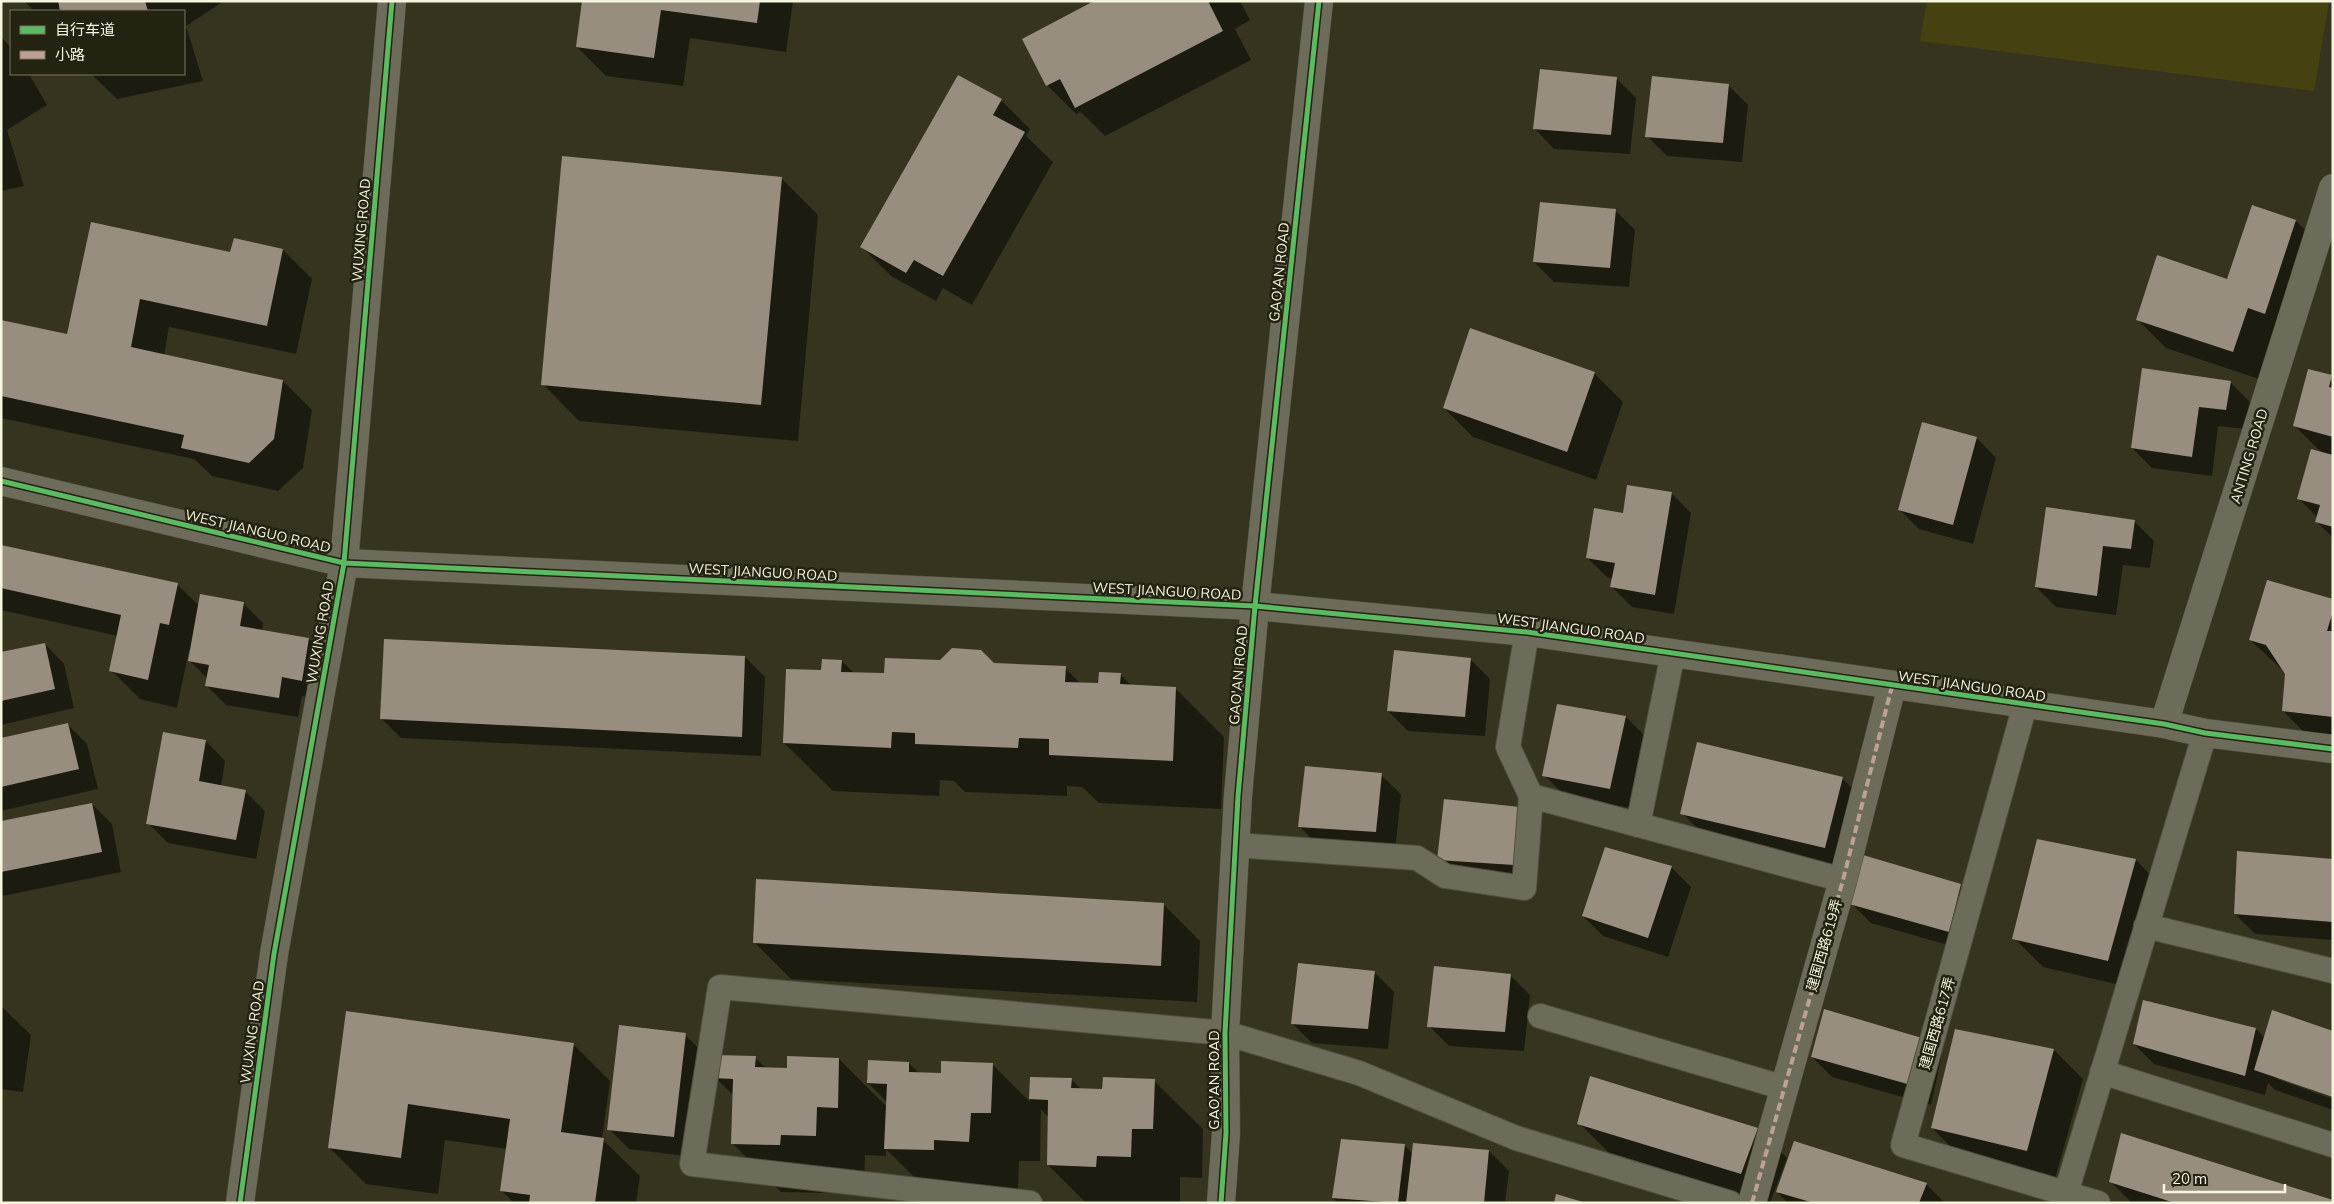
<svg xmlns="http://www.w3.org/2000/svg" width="2334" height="1204" font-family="Mulish,'Noto Sans SC',sans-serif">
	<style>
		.built { fill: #464111 }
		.shadow { fill: #0007 }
		.building { fill: #988e80 }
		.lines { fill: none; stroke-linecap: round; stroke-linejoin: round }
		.service-casing { stroke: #504f3e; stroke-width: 26 }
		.minor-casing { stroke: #504f3e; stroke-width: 29 }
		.tertiary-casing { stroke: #504f3e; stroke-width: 29 }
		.service { stroke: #6d6c5b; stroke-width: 24 }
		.minor { stroke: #6d6c5b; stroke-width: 28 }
		.tertiary { stroke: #6d6c5b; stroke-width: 28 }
		.quiet { stroke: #bda197; stroke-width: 4; stroke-dasharray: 8 4; stroke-linecap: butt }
		.cycleway-casing { stroke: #242211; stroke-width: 8 }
		.cycleway { stroke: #5cba63; stroke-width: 5 }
		.labels { text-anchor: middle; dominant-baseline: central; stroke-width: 5; stroke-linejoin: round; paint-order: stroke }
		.street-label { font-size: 14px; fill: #f6f5de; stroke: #242211 }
	</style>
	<rect width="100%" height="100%" fill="#36341e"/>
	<path class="built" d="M 1927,1 L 2329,1 L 2314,91 L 1920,41 Z"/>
	<g class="shadow">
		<path d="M 24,1 L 224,1 L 186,26 L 203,81 L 117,99 L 91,74 L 184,74 L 184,11 L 34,11 Z"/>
		<path d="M 583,1 L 793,1 L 786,52 L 690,38 L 683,86 L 606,76 L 577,47 Z"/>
		<path d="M 1097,1 L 1240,1 L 1250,20 L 1235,29 L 1251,60 L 1105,136 L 1081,112 L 1076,114 L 1047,85 Z"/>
		<path d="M 1,37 L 11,47 L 11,74 L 29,74 L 47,105 L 7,130 L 24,186 L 1,191 Z"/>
		<path d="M 959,76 L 1001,100 L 1030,129 L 1026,136 L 1053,162 L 972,305 L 943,288 L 936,301 L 891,276 L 862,247 Z"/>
		<path d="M 1616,78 L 1636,98 L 1630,154 L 1554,149 L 1535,129 Z"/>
		<path d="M 1728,85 L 1748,105 L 1742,162 L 1667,156 L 1647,136 Z"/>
		<path d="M 781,178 L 818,215 L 798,441 L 579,421 L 543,384 Z"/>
		<path d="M 2252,206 L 2296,221 L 2325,250 L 2262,380 L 2166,348 L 2137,319 L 2228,280 Z"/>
		<path d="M 1615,210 L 1635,230 L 1629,287 L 1554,282 L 1534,262 Z"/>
		<path d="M 92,224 L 231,253 L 283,250 L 312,279 L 296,354 L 169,327 L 164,356 L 283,381 L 312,410 L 303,468 L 278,491 L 212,476 L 194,459 L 1,418 L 1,322 L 68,336 Z"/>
		<path d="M 2309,371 L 2333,378 L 2333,538 L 2316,521 L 2318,518 L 2299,499 L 2323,454 L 2294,425 Z"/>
		<path d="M 1594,373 L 1623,402 L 1596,480 L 1473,437 L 1444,408 Z"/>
		<path d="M 2230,382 L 2250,402 L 2246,429 L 2218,426 L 2212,476 L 2152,468 L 2132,448 Z"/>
		<path d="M 1977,438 L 1996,458 L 1973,544 L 1919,529 L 1899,509 Z"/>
		<path d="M 1671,493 L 1691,513 L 1674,614 L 1632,607 L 1612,587 L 1613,579 L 1607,577 L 1587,558 L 1624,515 Z"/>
		<path d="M 2134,521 L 2154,541 L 2150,568 L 2123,565 L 2116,615 L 2056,607 L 2036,587 Z"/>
		<path d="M 1,546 L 177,584 L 199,606 L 243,603 L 263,623 L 262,631 L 309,639 L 329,659 L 322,700 L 302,696 L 298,717 L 226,705 L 206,685 L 208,679 L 190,661 L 191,650 L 189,650 L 177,708 L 140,699 L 111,670 L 118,636 L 1,610 Z"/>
		<path d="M 2333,600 L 2333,742 L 2312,740 L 2283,711 L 2286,673 L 2250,640 Z"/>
		<path d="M 45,644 L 64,664 L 74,708 L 1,725 L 1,653 Z"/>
		<path d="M 745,657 L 765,677 L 761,756 L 401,738 L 381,718 Z"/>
		<path d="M 1470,659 L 1490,679 L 1485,736 L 1408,731 L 1388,711 Z"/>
		<path d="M 842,661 L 854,673 L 886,674 L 994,664 L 1065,668 L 1081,684 L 1100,684 L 1120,674 L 1132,686 L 1175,688 L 1224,737 L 1221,809 L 1099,803 L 1082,787 L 1067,786 L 1067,796 L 965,792 L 954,781 L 940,780 L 939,796 L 833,791 L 784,743 L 822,672 Z"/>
		<path d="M 1626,717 L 1646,737 L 1630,808 L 1564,795 L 1544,775 Z"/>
		<path d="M 67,724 L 87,744 L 98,789 L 1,811 L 1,739 Z"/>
		<path d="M 206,741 L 225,761 L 221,787 L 245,791 L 265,811 L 256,859 L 168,843 L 148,823 Z"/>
		<path d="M 1381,775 L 1401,794 L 1395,852 L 1319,846 L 1300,827 Z"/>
		<path d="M 1842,778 L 1871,807 L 1854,876 L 1711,842 L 1682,813 Z"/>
		<path d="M 92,804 L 112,824 L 121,872 L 2,896 L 1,822 Z"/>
		<path d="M 1519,808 L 1534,885 L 1458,879 L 1438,859 Z"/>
		<path d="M 2136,860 L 2164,889 L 2137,989 L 2043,967 L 2014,938 Z"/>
		<path d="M 2333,861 L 2333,940 L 2255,934 L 2235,914 Z"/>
		<path d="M 1671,867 L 1691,887 L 1668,957 L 1603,936 L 1583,916 Z"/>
		<path d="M 1960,885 L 1980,905 L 1969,951 L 1871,923 L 1851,903 Z"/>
		<path d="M 1163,904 L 1200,941 L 1197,1002 L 791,979 L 754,942 Z"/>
		<path d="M 1374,972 L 1394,992 L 1388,1049 L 1312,1043 L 1292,1023 Z"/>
		<path d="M 1510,975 L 1530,995 L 1524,1051 L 1449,1046 L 1429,1026 Z"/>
		<path d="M 1,1006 L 31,1035 L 23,1092 L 1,1089 Z"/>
		<path d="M 347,1013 L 573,1044 L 610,1081 L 602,1139 L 640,1176 L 636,1203 L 514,1203 L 501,1190 L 507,1149 L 445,1140 L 438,1194 L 366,1184 L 329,1147 Z"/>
		<path d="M 2256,1029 L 2265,1038 L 2277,1079 L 2333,1099 L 2333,1110 L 2275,1090 L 2268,1083 L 2265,1095 L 2154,1064 L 2134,1044 Z"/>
		<path d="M 685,1035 L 705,1054 L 694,1157 L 629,1149 L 609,1129 Z"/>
		<path d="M 1922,1039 L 1941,1059 L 1931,1105 L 1832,1077 L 1812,1057 Z"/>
		<path d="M 2054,1050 L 2083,1079 L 2055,1179 L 1961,1157 L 1932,1128 Z"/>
		<path d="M 755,1058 L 766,1068 L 788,1069 L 839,1059 L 887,1107 L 887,1102 L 868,1083 L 909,1063 L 919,1073 L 942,1074 L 992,1064 L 1030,1102 L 1031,1078 L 1071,1079 L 1082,1090 L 1103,1090 L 1154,1081 L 1203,1129 L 1202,1178 L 1180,1177 L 1180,1203 L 1086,1203 L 1048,1165 L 1049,1118 L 1041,1109 L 1040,1161 L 1019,1161 L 1018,1190 L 934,1197 L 886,1149 L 886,1156 L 865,1155 L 864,1184 L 829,1183 L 829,1193 L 781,1192 L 732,1143 L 734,1096 L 715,1077 Z"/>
		<path d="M 1591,1077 L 1758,1129 L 1787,1158 L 1770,1203 L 1608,1152 L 1579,1123 Z"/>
		<path d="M 1414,1144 L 1489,1151 L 1509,1171 L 1505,1203 L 1338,1203 L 1333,1198 L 1404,1145 L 1413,1154 Z"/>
		<path d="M 2111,1182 L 2333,1203 L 2132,1203 Z"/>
		<path d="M 1926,1184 L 1945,1203 L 1788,1203 L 1777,1192 Z"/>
	</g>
	<g class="building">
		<path d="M 58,1 L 145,1 L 148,11 L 60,11 Z"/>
		<path d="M 582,1 L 760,1 L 757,23 L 661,10 L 654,58 L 576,47 Z"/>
		<path d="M 1094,1 L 1208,1 L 1223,31 L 1075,108 L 1060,79 L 1046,86 L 1022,39 Z"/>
		<path d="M 1540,69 L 1617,77 L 1611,135 L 1533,129 Z"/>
		<path d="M 958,75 L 1002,99 L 993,115 L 1025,132 L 943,276 L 914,260 L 906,273 L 860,247 Z"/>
		<path d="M 1652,76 L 1729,84 L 1723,143 L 1645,137 Z"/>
		<path d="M 562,156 L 782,177 L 761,405 L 541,385 Z"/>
		<path d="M 1540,202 L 1616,209 L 1610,268 L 1533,262 Z"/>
		<path d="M 2252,205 L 2296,220 L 2265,314 L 2248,308 L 2233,352 L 2136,320 L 2157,255 L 2227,279 Z"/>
		<path d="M 91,222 L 230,252 L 234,238 L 283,249 L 267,326 L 140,299 L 131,347 L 283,380 L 274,439 L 249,463 L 181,448 L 184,435 L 1,396 L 1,320 L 67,334 Z"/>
		<path d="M 1470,328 L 1595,372 L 1567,452 L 1443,408 Z"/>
		<path d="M 2142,368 L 2231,381 L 2226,410 L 2199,407 L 2192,457 L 2131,448 Z"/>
		<path d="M 2308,369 L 2332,375 L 2329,387 L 2333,388 L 2333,437 L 2293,426 Z"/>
		<path d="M 1922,422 L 1977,437 L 1953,525 L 1898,510 Z"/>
		<path d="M 2311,449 L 2333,455 L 2333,527 L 2315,522 L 2320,505 L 2297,499 Z"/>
		<path d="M 1627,485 L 1672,492 L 1655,595 L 1610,587 L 1615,563 L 1586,558 L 1594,508 L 1623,513 Z"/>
		<path d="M 2046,507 L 2135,520 L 2131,549 L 2103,546 L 2097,596 L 2035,587 Z"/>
		<path d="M 1,545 L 178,583 L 169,625 L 160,623 L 148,680 L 109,671 L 121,615 L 1,588 Z"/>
		<path d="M 2267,580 L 2333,599 L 2333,611 L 2327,631 L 2333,631 L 2333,717 L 2282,711 L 2285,674 L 2266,645 L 2249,640 Z"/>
		<path d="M 200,594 L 244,602 L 240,626 L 309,638 L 302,681 L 282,677 L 279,698 L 205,686 L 209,665 L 188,661 Z"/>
		<path d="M 384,639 L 745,656 L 742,737 L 380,719 Z"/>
		<path d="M 45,643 L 55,689 L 1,701 L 1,652 Z"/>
		<path d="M 952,648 L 981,650 L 994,663 L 1066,666 L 1065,682 L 1098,683 L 1099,672 L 1121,673 L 1120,684 L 1176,687 L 1173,761 L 1049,755 L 1049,739 L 1019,738 L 1018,748 L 915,744 L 915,733 L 892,732 L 891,748 L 783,743 L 786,669 L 821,670 L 822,659 L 842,660 L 841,672 L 884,673 L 885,658 L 940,660 Z"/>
		<path d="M 1394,650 L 1471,658 L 1465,717 L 1387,711 Z"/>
		<path d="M 1557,704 L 1626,716 L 1610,789 L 1542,776 Z"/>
		<path d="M 68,723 L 79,769 L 1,787 L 1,738 Z"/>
		<path d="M 163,732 L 206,740 L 199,781 L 246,790 L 236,840 L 146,824 Z"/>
		<path d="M 1697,742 L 1843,777 L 1825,848 L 1680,814 Z"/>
		<path d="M 1305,766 L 1382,773 L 1376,832 L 1298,827 Z"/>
		<path d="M 1444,799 L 1520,807 L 1514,865 L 1437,860 Z"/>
		<path d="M 92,803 L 102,852 L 1,872 L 1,821 Z"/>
		<path d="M 2037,839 L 2136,859 L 2108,961 L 2012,939 Z"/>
		<path d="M 1605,847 L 1672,866 L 1648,938 L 1582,916 Z"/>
		<path d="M 2237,851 L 2333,859 L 2333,922 L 2234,914 Z"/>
		<path d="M 1863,855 L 1961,884 L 1949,932 L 1849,904 Z"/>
		<path d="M 756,879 L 1164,903 L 1161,966 L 753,943 Z"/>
		<path d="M 1298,963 L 1375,971 L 1368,1029 L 1291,1024 Z"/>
		<path d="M 1434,966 L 1511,974 L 1505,1032 L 1427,1027 Z"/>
		<path d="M 2143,1000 L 2256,1028 L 2245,1076 L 2133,1044 Z"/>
		<path d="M 1824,1009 L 1922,1038 L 1911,1085 L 1811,1057 Z"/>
		<path d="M 2272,1010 L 2333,1031 L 2333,1097 L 2254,1070 Z"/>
		<path d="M 346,1011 L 574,1043 L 561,1132 L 604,1138 L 595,1203 L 529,1203 L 530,1195 L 500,1191 L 510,1119 L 408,1104 L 401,1158 L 328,1148 Z"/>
		<path d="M 619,1025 L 686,1033 L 674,1137 L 607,1130 Z"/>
		<path d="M 1955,1029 L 2054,1049 L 2027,1151 L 1931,1128 Z"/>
		<path d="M 714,1055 L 756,1056 L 755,1067 L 787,1068 L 787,1056 L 839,1058 L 838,1108 L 817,1107 L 816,1136 L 781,1135 L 780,1145 L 731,1144 L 733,1079 L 714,1078 Z"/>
		<path d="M 868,1060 L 909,1062 L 909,1072 L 941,1073 L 941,1061 L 993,1063 L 991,1113 L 971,1113 L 969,1142 L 934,1140 L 934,1150 L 884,1149 L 887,1084 L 867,1083 Z"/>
		<path d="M 1590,1076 L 1758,1128 L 1741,1174 L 1577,1124 Z"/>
		<path d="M 1030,1077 L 1072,1078 L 1071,1088 L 1102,1089 L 1103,1077 L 1155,1079 L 1153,1129 L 1132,1129 L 1131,1157 L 1097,1156 L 1096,1167 L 1047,1165 L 1048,1100 L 1029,1099 Z"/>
		<path d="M 2121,1133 L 2333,1200 L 2333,1203 L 2175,1203 L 2109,1182 Z"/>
		<path d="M 1341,1139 L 1405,1144 L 1398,1203 L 1332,1198 Z"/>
		<path d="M 1794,1141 L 1927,1183 L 1919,1203 L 1814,1203 L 1776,1192 Z"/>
		<path d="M 1413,1143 L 1489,1150 L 1484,1203 L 1406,1203 Z"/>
		<path d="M 1556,1194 L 1583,1202 L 1583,1203 L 1554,1203 Z"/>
	</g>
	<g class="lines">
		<defs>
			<g id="service">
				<path d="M 2025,705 L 1903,1145 L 2098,1203"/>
				<path d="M 1531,796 L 1843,880"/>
				<path d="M 1638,825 L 1673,653"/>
				<path d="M 1235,845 L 1417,858 L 1445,876 L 1524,888 L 1531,796 L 1508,747 L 1527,632"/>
				<path d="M 2146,926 L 2333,971"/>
				<path d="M 1540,1016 L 1785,1088"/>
				<path d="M 2102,1072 L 2333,1145"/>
				<path d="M 2066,1193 L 2205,733"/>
				<path d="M 1030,1203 L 692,1164 L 720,987 L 1225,1033 L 1359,1073 L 1516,1138 L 1730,1203"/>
			</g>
			<g id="minor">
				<path d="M 2164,724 L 2333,188"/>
				<path d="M 240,1203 L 274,954 L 344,563 L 392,1"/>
				<path d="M 1221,1203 L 1226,1133 L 1225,1033 L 1238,796 L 1255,606 L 1319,1"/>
				<path d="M 1752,1203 L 1843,880 L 1892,686"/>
			</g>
			<path id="tertiary" d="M 1,481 L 344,563 L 1255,606 L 1527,632 L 2164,724 L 2205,733 L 2333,749"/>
		</defs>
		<use href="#service" class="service-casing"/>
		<use href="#minor" class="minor-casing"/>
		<use href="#tertiary" class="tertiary-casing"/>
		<use href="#service" class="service"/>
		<use href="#minor" class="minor"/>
		<use href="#tertiary" class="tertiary"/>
		<path class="quiet" d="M 1752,1203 L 1843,880 L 1892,686"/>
		<defs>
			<g id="cycleway">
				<path d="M 1,481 L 344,563 L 1255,606 L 1527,632 L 2164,724 L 2205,733 L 2333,749"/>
				<path d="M 240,1203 L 274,954 L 344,563 L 392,1"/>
				<path d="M 1221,1203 L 1226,1133 L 1225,1033 L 1238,796 L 1255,606 L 1319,1"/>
			</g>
		</defs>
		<use href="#cycleway" class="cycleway-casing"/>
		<use href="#cycleway" class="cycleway"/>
	</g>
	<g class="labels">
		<g class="street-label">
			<text transform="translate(361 230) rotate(-85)">WUXING ROAD</text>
			<text transform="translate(1279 272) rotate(-84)">GAO'AN ROAD</text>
			<text transform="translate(2249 456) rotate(-73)">ANTING ROAD</text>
			<text transform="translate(258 531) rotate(13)">WEST JIANGUO ROAD</text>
			<text transform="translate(763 572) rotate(3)">WEST JIANGUO ROAD</text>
			<text transform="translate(1167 591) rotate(3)">WEST JIANGUO ROAD</text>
			<text transform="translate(1571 628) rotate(8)">WEST JIANGUO ROAD</text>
			<text transform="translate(320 632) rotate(-80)">WUXING ROAD</text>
			<text transform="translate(1238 675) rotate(-85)">GAO'AN ROAD</text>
			<text transform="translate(1972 686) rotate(8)">WEST JIANGUO ROAD</text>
			<text transform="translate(1824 945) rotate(-74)">建国西路619弄</text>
			<text transform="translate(1937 1023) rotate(-74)">建国西路617弄</text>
			<text transform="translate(252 1032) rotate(-82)">WUXING ROAD</text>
			<text transform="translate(1214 1080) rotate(-90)">GAO'AN ROAD</text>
		</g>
	</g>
	<rect width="2334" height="1204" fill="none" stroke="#f6f5de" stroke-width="5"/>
	<rect x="10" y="10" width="175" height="65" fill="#242211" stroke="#787663"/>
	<rect x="20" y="26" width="25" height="8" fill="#5cba63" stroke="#787663"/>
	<text x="55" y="35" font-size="15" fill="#f6f5de">自行车道</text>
	<rect x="20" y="51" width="25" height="8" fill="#bda197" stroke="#787663"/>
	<text x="55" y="60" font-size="15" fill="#f6f5de">小路</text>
	<path d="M2164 1184v8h121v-8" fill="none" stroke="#f6f5de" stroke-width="2.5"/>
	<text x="2172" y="1184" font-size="15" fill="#f6f5de" stroke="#242211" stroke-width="4" paint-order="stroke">20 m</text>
</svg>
